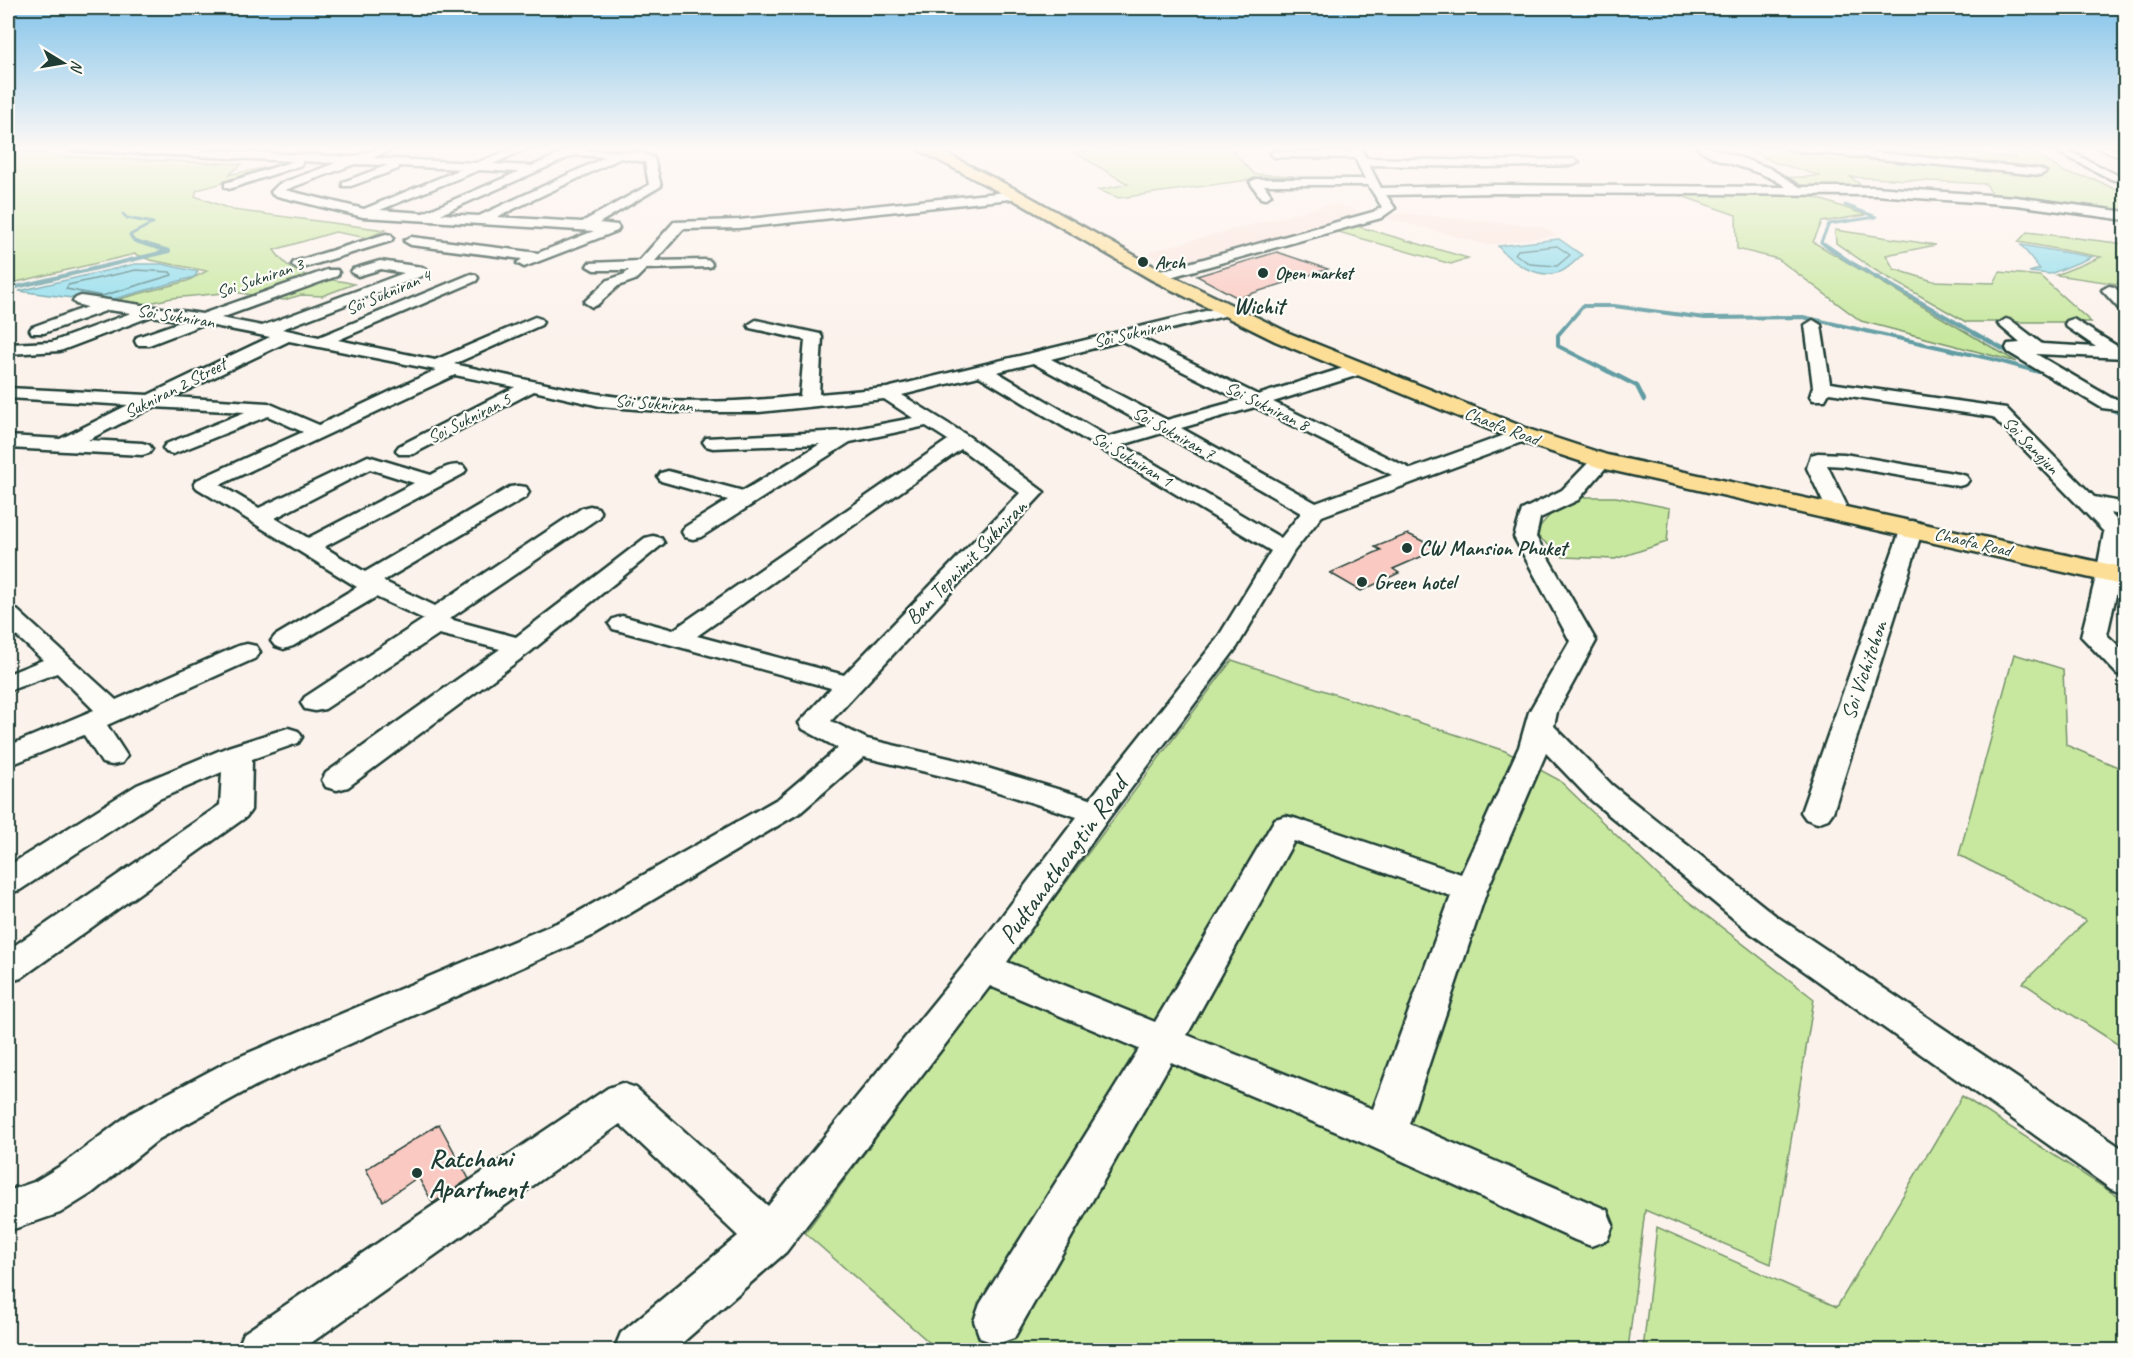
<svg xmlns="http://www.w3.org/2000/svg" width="2133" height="1358" font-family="Caveat,sans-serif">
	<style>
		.built { fill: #fbe6df }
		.green { fill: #c8e8a0; stroke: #74926a; stroke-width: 1.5 }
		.water { fill: #8fdded; stroke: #629da3; stroke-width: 1.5 }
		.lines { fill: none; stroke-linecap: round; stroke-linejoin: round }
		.shore { stroke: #4c7d7e; stroke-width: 1.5 }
		.stream-far2 { stroke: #629da3; stroke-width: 3 }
		.stream-far1 { stroke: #629da3; stroke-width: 4 }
		.stream { stroke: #629da3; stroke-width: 4.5 }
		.building { fill: #facac2; stroke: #1f3d34; stroke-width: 1.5 }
		.minor-casing { stroke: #1f3d34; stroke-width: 5 }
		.major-casing { stroke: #1f3d34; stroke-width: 5 }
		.minor { fill: #fdfcf7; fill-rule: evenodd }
		.major { fill: #fcde96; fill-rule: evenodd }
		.poi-dot { fill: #1f3d34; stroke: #fdfcf7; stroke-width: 2 }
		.labels { text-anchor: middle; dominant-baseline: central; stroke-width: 4.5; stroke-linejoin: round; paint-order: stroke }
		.far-poi-label { font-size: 18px; font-weight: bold; fill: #1f3d34; stroke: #fdfcf7; text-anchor: start }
		.far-street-label { font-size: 18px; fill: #1f3d34; stroke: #fdfcf7 }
		.poi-label { font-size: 21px; font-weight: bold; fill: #1f3d34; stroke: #fdfcf7; text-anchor: start }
		.street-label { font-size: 21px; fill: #1f3d34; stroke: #fdfcf7 }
		.far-district-label { font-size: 22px; font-weight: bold; fill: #1f3d34; stroke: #fdfcf7 }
		.near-street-label { font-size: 26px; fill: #1f3d34; stroke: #fdfcf7 }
		.near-poi-label { font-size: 26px; font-weight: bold; fill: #1f3d34; stroke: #fdfcf7; text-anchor: start }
	</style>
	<rect width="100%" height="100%" fill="#fcf2ec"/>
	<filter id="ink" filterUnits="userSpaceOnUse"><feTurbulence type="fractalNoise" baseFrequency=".0167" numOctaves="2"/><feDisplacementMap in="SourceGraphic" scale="12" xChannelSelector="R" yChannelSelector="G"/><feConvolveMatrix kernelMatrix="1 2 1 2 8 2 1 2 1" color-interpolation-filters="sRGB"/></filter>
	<g filter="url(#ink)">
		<g class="built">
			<path d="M 1338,204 L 1366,213 L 1173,265 L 1149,255 L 1152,251 L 1327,205 Z"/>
			<path d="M 1401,213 L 1542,227 L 1557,235 L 1488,245 L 1383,217 Z"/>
		</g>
		<g class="green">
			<path d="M 40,147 L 28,151 L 52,156 L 242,164 L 228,175 L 273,166 L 270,170 L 197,190 L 195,196 L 233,210 L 385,230 L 368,238 L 335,232 L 274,250 C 296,283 321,275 354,284 L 322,296 L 301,295 L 284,300 L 234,292 L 172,298 L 136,306 L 112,301 L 187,281 L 207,271 L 150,260 L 135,254 L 8,284 L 8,148 Z"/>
			<path d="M 1098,147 L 1229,147 L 1254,174 L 1293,176 L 1294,181 L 1248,180 L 1119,198 L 1098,190 L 1128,184 L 1075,153 L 1103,149 Z"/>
			<path d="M 1747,147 L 1979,147 L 1986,156 L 2016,158 L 2003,147 L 2023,147 L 2066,173 L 2094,179 L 2125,194 L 2125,211 L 2002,197 L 1992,195 L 1986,184 L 1850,177 L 1867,189 L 1801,190 L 1782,178 L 1821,176 L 1773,162 Z"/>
			<path d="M 1676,194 L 1808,195 L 1866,215 L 1822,222 L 1813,242 L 2017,362 L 1861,321 L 1778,259 L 1737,249 L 1736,215 Z"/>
			<path d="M 1353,225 L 1468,258 L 1451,264 L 1335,231 Z"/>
			<path d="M 1835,230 L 1936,245 L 1886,255 L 1894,269 L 1933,281 L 1994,283 L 2000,272 L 2040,276 L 2091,322 L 1966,322 L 1875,270 L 1836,243 Z"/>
			<path d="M 2027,232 L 2125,244 L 2125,285 L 2056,275 L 2101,257 L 2018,242 Z"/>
			<path d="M 1580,497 L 1616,497 L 1670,508 L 1667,542 L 1615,559 L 1563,557 L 1534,533 L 1557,507 Z"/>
			<path d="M 2014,654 L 2063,669 L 2066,745 L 2125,770 L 2125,1049 L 2023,983 L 2086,921 L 1959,855 Z"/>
			<path d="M 1232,660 L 1505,751 L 1559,780 L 1671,888 L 1814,999 L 1771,1264 L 1645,1210 L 1628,1350 L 938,1350 L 805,1233 Z"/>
			<path d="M 1962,1096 L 2125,1201 L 2125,1350 L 1643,1350 L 1657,1227 L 1837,1307 Z"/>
		</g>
		<g class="water">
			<path d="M 1559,239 L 1582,255 C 1576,260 1568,269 1560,272 C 1538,280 1510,262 1498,246 Z"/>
			<path d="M 2021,245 L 2092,257 L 2050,274 L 2029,272 L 2040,269 Z"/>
			<path d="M 135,264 L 162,264 L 198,272 L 194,277 L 103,302 L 19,291 Z"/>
		</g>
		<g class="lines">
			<g class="shore">
				<path d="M 1557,246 L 1570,255 L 1557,266 L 1530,264 L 1515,254 L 1518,250 Z"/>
				<path d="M 136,270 L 170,272 L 172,275 L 102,296 L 66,289 L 68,285 Z"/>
			</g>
			<g class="stream-far2">
				<path d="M 123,214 L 127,218 L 153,223 L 130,235 L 134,241 L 150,246"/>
				<path d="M 1826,246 L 1821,242 L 1829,224 L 1876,217 L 1845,205"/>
			</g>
			<g class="stream-far1">
				<path d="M 1824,244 L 1850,262 L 2022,360"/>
				<path d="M 8,289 L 169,251 L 145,244"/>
				<path d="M 1609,372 L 1558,346 L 1558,335 L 1583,306 L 1614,306 L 1705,318 L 1803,317 L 1992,359 L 2039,372"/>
			</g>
			<g class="stream">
				<path d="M 1606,370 L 1637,386 L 1644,400"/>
				<path d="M 2034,370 L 2047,374"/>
				<path d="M 2102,405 L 2126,416"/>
			</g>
		</g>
		<g class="building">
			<path d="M 1277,252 L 1328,269 L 1238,298 L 1197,276 Z"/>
			<path d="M 1408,534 L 1439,549 L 1393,569 L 1399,573 L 1361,591 L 1330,573 L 1381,550 L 1375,547 Z"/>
			<path d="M 439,1124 L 469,1179 L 433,1203 L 418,1177 L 383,1201 L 366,1169 Z"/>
		</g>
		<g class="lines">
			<defs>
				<g id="minor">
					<path d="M 69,147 L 134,147 L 353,157 L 382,147 L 396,147 L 395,149 L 371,158 L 476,163 L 517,147 L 530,147 L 493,164 L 532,166 L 576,147 L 589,147 L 587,150 L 642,153 L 654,158 L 661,186 L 599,223 L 617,225 L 619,228 L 617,231 L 524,267 L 517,263 L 522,259 L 411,245 L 404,241 L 411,237 L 538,253 L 594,231 L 363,217 L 273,195 L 271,192 L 279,184 L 336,163 L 302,161 L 302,165 L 229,189 L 225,187 L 225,183 L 294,161 L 74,150 ZM 574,155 L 606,157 L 479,216 L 441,214 ZM 621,158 L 645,162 L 649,185 L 582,222 L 497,217 ZM 355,164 L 388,165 L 343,182 L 343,186 L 351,186 L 398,169 L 399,166 L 461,169 L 364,209 L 285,190 ZM 479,170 L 518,172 L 423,213 L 380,210 Z"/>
					<path d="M 1350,147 L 1360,147 L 1366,158 L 1485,161 L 1573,159 L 1579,162 L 1573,165 L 1485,167 L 1369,165 L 1381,188 L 1495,185 L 1786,187 C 1760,167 1718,166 1697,147 L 1710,147 L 1769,168 L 1800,187 L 1875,187 L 2016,197 L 2126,212 L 2126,220 L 2016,205 L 1875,195 L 1495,193 L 1386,195 L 1395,208 L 1381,218 L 1163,279 L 1158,280 L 1151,276 L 1153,273 L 1373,212 L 1382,207 L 1368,185 L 1264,185 L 1271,195 L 1265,199 L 1261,198 L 1250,182 L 1256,179 L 1365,179 L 1355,158 L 1275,157 L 1270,154 L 1275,151 L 1352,152 Z"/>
					<path d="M 1785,147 L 1819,147 L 2040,169 L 2046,172 L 2040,175 L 1790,150 Z"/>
					<path d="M 2048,147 L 2061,147 L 2121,177 L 2115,180 L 2111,179 Z"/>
					<path d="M 2098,147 L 2111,147 L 2126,153 L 2126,160 Z"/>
					<path d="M 1016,191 L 1020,192 L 1020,198 L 739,228 L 683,229 L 655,261 L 705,260 L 710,261 L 712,264 L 710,267 L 646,269 L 635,280 L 618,286 L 597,305 L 592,307 L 584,302 L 608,280 L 625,274 L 629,270 L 594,270 L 587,266 L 589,263 L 639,261 L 674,222 L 739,220 Z"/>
					<path d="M 386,234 L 391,235 L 393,238 L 391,241 L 299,269 L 292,265 L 294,262 Z"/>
					<path d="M 380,261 L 422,267 L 429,271 L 427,274 L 282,329 L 319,337 L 471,274 L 476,275 L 478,278 L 476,281 L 338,340 L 435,360 L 535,317 L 541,319 L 543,322 L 541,325 L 454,364 C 502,374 550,386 598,394 C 664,405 735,403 800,396 L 805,340 L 750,328 L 748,325 L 756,320 L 820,334 L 822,337 L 819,394 L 887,388 L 1226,306 L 1234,311 L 1232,314 L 1139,337 L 1258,395 L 1353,365 L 1365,365 L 1368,369 L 1365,373 L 1273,402 L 1411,469 L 1516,431 L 1530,431 L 1533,435 L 1530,439 L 1322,516 L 1294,551 L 1237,647 L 1108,819 L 1007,962 L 1155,1022 L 1275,819 L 1286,816 L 1297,819 L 1461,874 L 1519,747 L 1529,712 L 1570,641 L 1514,537 L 1522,510 L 1562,490 L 1594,457 L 1608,457 L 1611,461 L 1608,465 L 1578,500 L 1540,518 L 1536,537 L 1596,641 L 1557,712 L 1554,726 L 1612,785 L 1776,916 L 2126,1151 L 2126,1194 L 2111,1189 L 1752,934 L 1590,799 L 1546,753 L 1487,890 L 1409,1124 L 1607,1210 L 1613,1225 L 1607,1240 L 1591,1246 L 1575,1240 L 1370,1146 L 1171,1062 L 1014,1338 L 997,1344 L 980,1338 L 974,1321 L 980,1304 L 1139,1049 L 990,986 L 786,1252 L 674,1350 L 614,1350 L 621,1333 L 738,1236 L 620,1124 L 301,1350 L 237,1350 L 244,1333 L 608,1088 L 622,1083 L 636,1088 L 768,1206 L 970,958 L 1077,817 L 967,782 L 864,757 L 801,812 L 590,937 L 255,1086 L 159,1139 L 92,1193 L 60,1213 L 8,1231 L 8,1191 L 34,1182 L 62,1165 L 131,1113 L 227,1062 L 566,919 L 779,798 L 838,748 L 803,729 L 799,723 L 831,688 L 613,629 L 609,624 L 613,619 L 622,616 L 673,630 L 948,440 L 926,426 L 850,442 L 701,537 L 693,539 L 685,537 L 682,532 L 685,527 L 728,500 L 661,481 L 658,477 L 661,473 L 668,471 L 743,491 L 820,444 L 713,448 L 706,446 L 703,442 L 706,438 L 845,431 L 913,418 L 884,399 L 759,412 L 670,412 L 600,406 L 534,391 L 413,454 L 399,454 L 396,450 L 399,446 L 515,387 L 455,375 L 220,485 L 259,508 L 368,456 L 431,475 C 442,469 451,463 463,466 L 466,470 L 463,474 L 324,547 L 365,572 L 510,487 L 518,486 L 526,487 L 529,492 L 526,497 L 383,581 L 435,606 L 582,508 L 590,506 L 598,508 L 601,513 L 598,518 L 449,619 L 516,637 L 645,538 L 653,536 L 661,538 L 664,543 L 530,652 L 348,787 L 337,790 L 326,787 L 322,780 L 326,773 L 500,649 L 439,634 L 325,709 L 315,711 L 305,709 L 301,703 L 305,697 L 424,619 L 376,597 L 293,646 L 284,649 L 275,646 L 271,641 L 275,636 L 357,587 L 197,488 L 194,484 L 197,480 L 303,432 L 268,416 L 173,454 L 166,452 L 163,448 L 166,444 L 245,412 L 153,407 L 88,440 L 142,443 L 149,445 L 152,449 L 149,453 L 142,455 L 8,448 L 8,436 L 60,439 L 128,405 L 8,398 L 8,388 L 148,395 L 270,337 L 204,324 L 149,345 L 137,345 L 135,341 L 137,337 L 183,321 L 152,316 L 60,351 L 8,354 L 8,344 L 52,342 L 131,313 L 108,310 L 44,333 L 32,333 L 30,330 L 32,327 L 87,307 L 76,304 L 73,301 L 76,298 L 81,296 L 202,314 L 327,270 L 337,270 L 339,273 L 337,276 L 221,318 L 262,326 L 404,273 L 381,269 L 358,276 L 351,272 L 353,269 ZM 289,341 L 436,370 L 319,425 L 268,403 L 173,397 ZM 1122,341 L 1240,400 L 1167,420 L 1051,359 ZM 1033,363 L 1148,426 L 1108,437 L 997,372 ZM 979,376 L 1271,551 L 1217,639 L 1090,799 L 974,764 L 867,739 L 831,721 L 1044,492 L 968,436 L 902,395 ZM 1255,407 L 1392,475 L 1316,503 L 1181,428 ZM 1162,433 L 1301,513 L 1281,538 L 1122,445 ZM 961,449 L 1020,493 L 844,675 L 697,636 ZM 370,469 L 414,483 L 308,538 L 275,518 ZM 1294,841 L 1451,896 L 1373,1109 L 1187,1035 Z"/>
					<path d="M 2109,286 L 2114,287 L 2126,298 L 2126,313 L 2121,311 L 2102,290 Z"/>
					<path d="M 2006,319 L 2012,321 L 2042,344 L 2096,347 L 2067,327 L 2065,324 L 2067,321 L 2073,319 L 2120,348 L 2126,348 L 2126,358 L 2036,354 L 2113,399 L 2126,399 L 2126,411 L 2102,408 L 2008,352 L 2006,348 L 2008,344 L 2020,343 L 1998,324 Z"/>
					<path d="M 1813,320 L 1821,325 L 1830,383 L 2006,408 L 2094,497 L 2126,503 L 2126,516 L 2110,513 L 2126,530 C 2126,542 2125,559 2118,569 L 2121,573 L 2107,635 L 2126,653 L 2126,676 L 2117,674 L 2081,636 L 2097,573 L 2101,568 L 2098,564 L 2104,532 L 1993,417 L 1829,393 L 1825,400 L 1813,400 L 1810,396 L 1813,387 L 1805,325 Z"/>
					<path d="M 1818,453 L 1844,454 L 1959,474 L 1966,476 L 1969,480 L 1966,484 L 1959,486 L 1844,466 L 1827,465 L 1846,504 L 1843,509 L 1835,510 L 1827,509 L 1824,504 L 1807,468 L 1811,455 Z"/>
					<path d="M 1912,521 L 1920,523 L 1923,528 L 1833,812 L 1828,819 L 1817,823 L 1806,819 L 1801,812 L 1901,528 L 1904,523 Z"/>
					<path d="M 8,607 L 17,610 L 116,700 L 238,646 L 247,644 L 256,646 L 260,652 L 256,658 L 107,725 L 127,756 L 122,763 L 112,765 L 102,763 L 84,735 L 8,766 L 8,746 L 94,710 L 57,673 L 8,691 L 8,674 L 43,660 L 8,628 Z"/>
					<path d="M 288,728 L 298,731 L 302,737 L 298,743 L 252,759 L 251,810 L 246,817 L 21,978 L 8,982 L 8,950 L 220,805 L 222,772 L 159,799 L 20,890 L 8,893 L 8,866 L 137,785 L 228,747 Z"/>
				</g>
				<path id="major" d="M 918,147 L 933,147 L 1021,192 L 1164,272 L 1289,333 L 1531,430 L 1607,455 L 2126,568 L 2126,586 L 1601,468 L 1515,440 L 1275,341 L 1152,280 L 1011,198 L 919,150 Z"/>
			</defs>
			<use href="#minor" class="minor-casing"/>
			<use href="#major" class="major-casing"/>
			<use href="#minor" class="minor"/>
			<use href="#major" class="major"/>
		</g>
	</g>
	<linearGradient id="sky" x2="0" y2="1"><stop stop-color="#84c4ea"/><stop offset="0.44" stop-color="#fef9f6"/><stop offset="1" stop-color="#fef9f6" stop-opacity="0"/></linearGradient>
	<rect width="2133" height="337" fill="url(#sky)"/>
	<g class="poi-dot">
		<circle cx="1143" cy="262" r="6"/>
		<circle cx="1263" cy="273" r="6"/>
		<circle cx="1407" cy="548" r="6"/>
		<circle cx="1362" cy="582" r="6"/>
		<circle cx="417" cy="1173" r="6"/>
	</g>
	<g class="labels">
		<g class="far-poi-label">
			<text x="1155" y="262">Arch</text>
			<text x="1275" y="273">Open market</text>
		</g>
		<g class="far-street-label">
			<text transform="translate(260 278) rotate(-19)">Soi Sukniran 3</text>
			<text transform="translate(388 292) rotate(-23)">Soi Sukniran 4</text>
			<text transform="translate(176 316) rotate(9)">Soi Sukniran</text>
			<text transform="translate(1132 333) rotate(-13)">Soi Sukniran</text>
			<text transform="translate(175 388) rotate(-27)">Sukniran 2 Street</text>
			<text transform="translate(654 403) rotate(4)">Soi Sukniran</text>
			<text transform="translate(1267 406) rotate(26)">Soi Sukniran 8</text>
			<text transform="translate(469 418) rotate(-27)">Soi Sukniran 5</text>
			<text transform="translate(1502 426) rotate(21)">Chaofa Road</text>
			<text transform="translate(1174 433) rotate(29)">Soi Sukniran 7</text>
			<text transform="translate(2031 445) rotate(46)">Soi Sangjun</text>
			<text transform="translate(1132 459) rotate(31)">Soi Sukniran 1</text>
			<text transform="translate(1973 542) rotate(13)">Chaofa Road</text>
		</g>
		<g class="poi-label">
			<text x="1419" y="548">CW Mansion Phuket</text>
			<text x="1374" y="582">Green hotel</text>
		</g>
		<g class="street-label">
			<text transform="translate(966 562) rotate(-46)">Ban Tepnimit Sukniran</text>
			<text transform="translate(1864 670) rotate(-71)">Soi Vichitchon</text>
		</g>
		<g class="far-district-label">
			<text x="1259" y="307">Wichit</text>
		</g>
		<g class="near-street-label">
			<text transform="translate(1063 860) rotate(-54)">Pudtanathongtin Road</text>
		</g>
		<g class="near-poi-label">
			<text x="429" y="1158">Ratchani<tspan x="429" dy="30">Apartment</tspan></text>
		</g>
	</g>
	<rect width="2133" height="1358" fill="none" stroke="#fdfcf7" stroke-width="30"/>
	<rect x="15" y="15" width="2103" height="1328" fill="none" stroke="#1f3d34" stroke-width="2" filter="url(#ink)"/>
	<g transform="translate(63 63) rotate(101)" stroke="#fdfcf7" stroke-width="4.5" paint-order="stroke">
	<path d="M0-4.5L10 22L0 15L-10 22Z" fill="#1f3d34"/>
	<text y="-9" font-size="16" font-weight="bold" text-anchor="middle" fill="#1f3d34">N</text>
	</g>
</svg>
